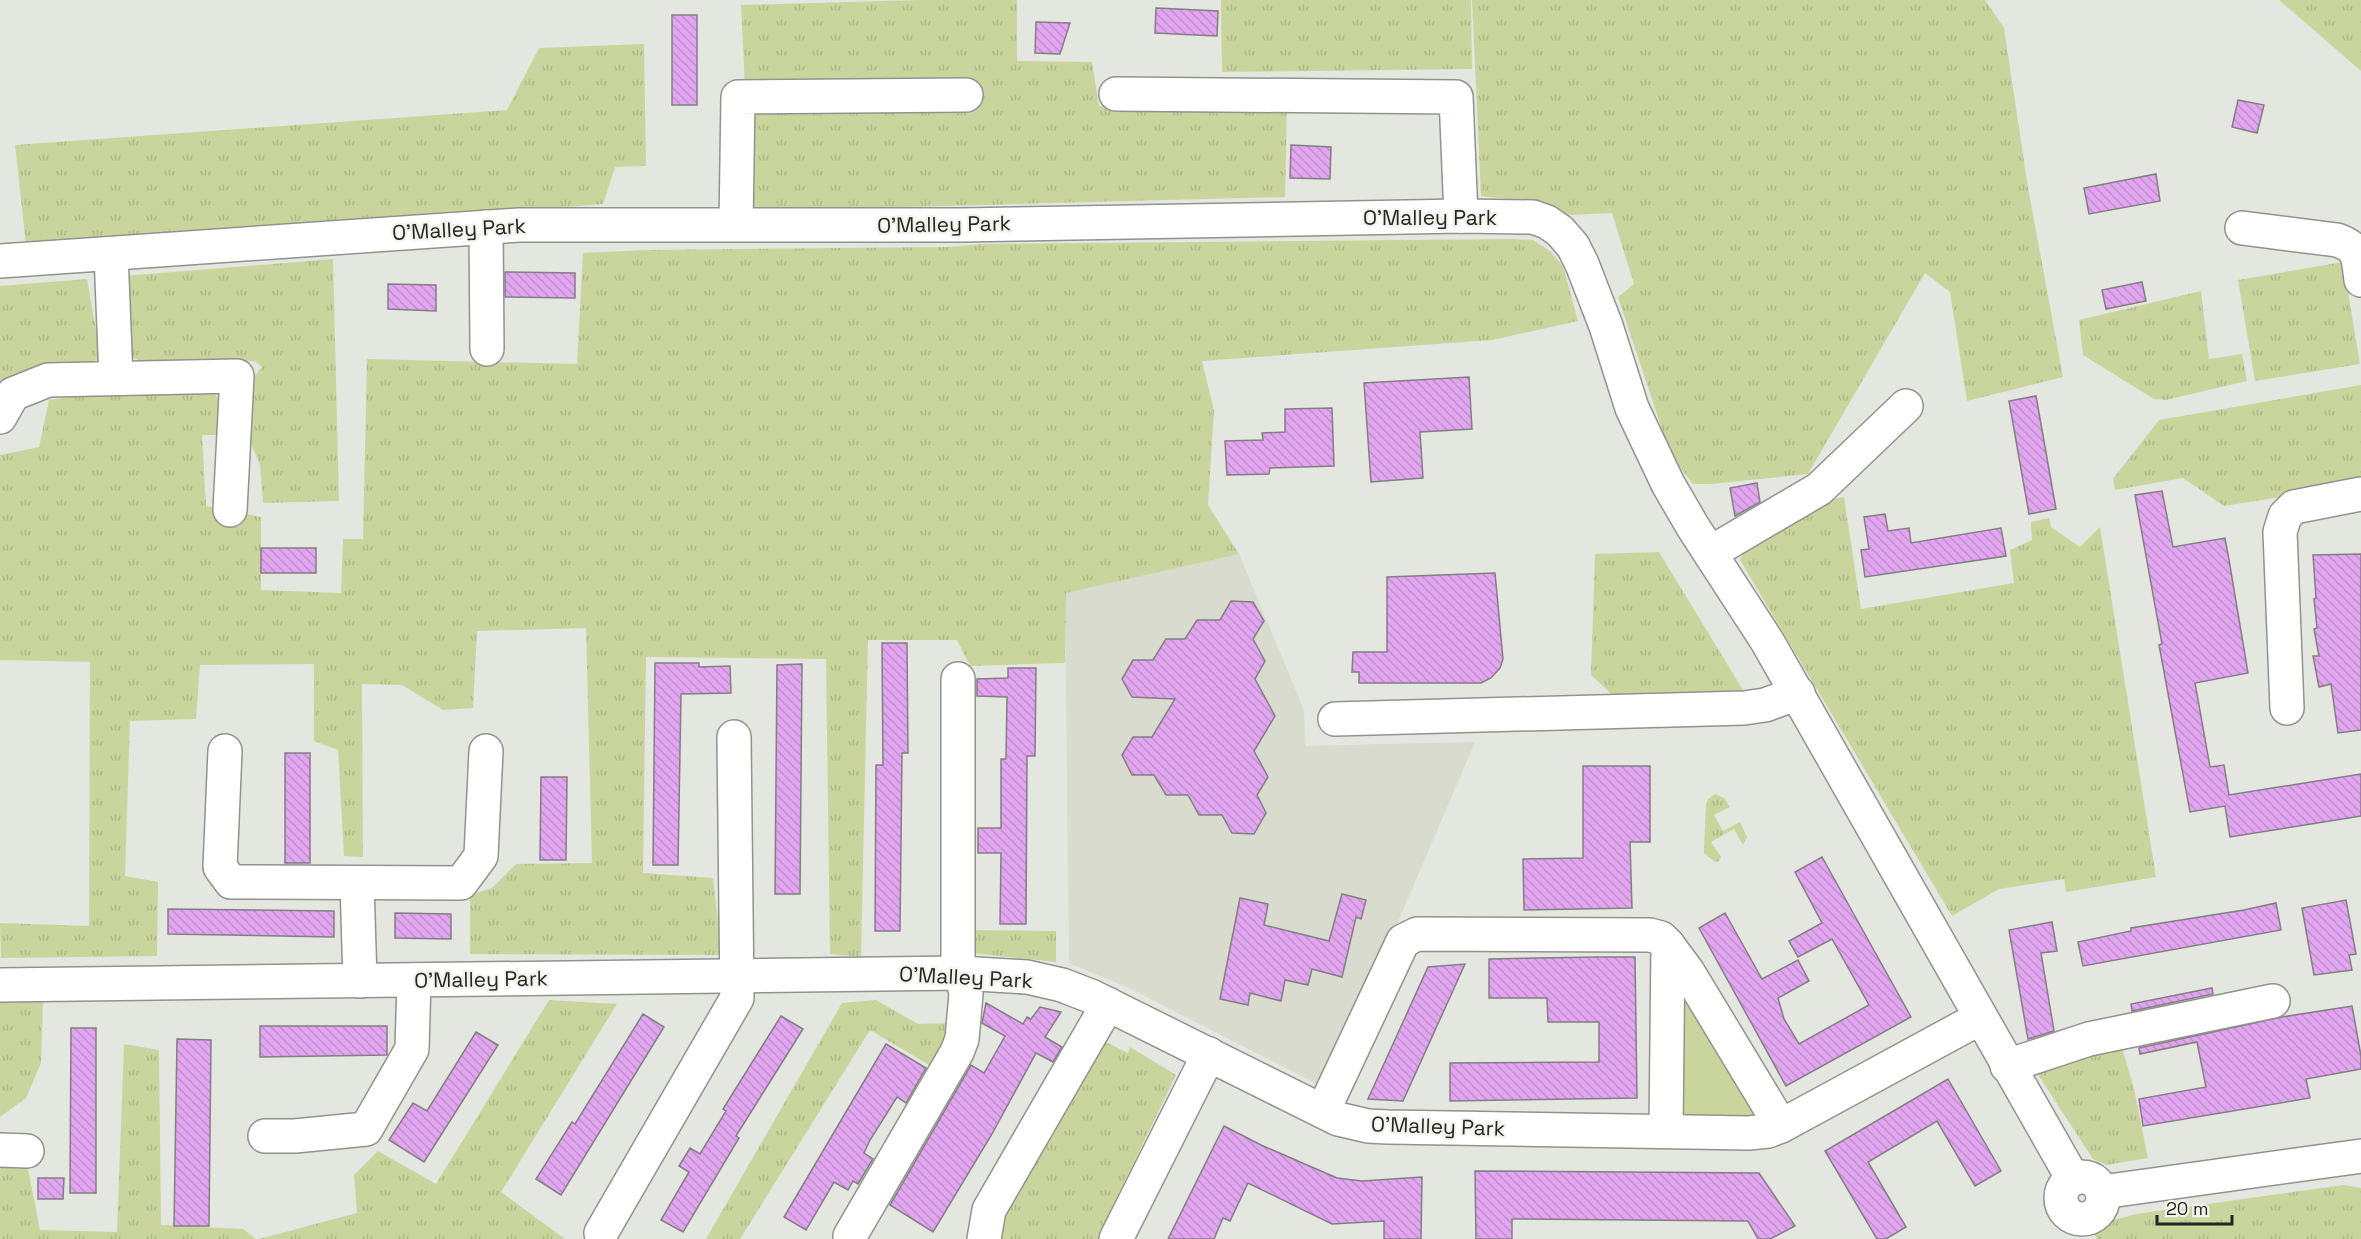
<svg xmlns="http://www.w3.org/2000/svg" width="2361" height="1239" font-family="'Space Grotesk',sans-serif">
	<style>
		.built { fill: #d8dbce }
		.grass { fill: url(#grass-tufts) }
		.green { fill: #cad59e }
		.building { fill: url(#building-back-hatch); stroke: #827e83; stroke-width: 1.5 }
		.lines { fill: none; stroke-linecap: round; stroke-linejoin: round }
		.minor-casing { stroke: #91938d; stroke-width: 36 }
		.minor { stroke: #fff; stroke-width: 33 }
		.labels { text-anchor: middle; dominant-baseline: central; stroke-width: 4.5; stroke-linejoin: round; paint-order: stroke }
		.street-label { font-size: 21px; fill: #252523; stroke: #f2f3ed }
	</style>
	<defs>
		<pattern id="grass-tufts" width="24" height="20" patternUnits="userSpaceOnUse" patternTransform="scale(1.5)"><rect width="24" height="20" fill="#cad59e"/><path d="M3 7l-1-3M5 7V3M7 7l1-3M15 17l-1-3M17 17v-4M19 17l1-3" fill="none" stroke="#adb788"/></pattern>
		<pattern id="building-back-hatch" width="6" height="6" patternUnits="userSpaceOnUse" patternTransform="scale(1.5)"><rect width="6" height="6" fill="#e2a6f1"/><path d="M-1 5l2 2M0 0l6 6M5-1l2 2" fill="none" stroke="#c28fce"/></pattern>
	</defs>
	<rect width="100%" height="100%" fill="#e4e6e0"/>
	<path class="built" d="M 1239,554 L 1304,710 L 1305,746 L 1475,742 L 1397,924 L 1317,1084 L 1129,988 L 1069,963 L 1065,593 Z"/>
	<g class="grass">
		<path d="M 918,0 L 1017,0 L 1017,61 L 1092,62 L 1099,106 L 1287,106 L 1285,197 L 751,211 L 741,5 Z"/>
		<path d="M 1221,0 L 1471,0 L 1472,69 L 1222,72 Z"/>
		<path d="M 1472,0 L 1985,0 L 2004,28 L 2028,188 L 2063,377 L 1967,401 L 1950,292 L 1925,273 L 1808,474 L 1711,484 L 1693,484 L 1671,456 L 1618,297 L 1634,284 L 1612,213 L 1570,215 L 1540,203 L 1481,196 Z"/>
		<path d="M 2279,0 L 2361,0 L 2361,71 Z"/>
		<path d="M 644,44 L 646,166 L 615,167 L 603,204 L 27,253 L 15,145 L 507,110 L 539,48 Z"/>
		<path d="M 1512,239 L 1533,240 L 1550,251 L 1563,266 L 1578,321 L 1492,340 L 1202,361 L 1214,410 L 1208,505 L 1239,554 L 1066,593 L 1065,663 L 970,666 L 957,640 L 868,640 L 861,957 L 830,954 L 826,659 L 646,657 L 643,873 L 713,878 L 722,955 L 470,954 L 470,895 L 492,888 L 516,864 L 592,863 L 586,628 L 477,631 L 473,708 L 443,710 L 402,685 L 362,684 L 363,857 L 344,856 L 338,750 L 314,741 L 314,664 L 200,665 L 196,719 L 130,721 L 125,876 L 158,882 L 157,956 L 1,958 L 0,923 L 89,926 L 90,662 L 0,660 L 0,455 L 39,447 L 49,400 L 169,383 L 210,387 L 220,402 L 217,435 L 202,435 L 206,506 L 261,517 L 261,590 L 341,593 L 343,539 L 363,539 L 367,359 L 577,364 L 583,253 L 645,250 L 947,247 L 982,244 Z"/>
		<path d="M 333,259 L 339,501 L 263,503 L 260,465 L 252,446 L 247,414 L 248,384 L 262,367 L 255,361 L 144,363 L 124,353 L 124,276 Z"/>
		<path d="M 2343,262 L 2360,364 L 2255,381 L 2238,280 Z"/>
		<path d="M 87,279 L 101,358 L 70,371 L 4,380 L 0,389 L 0,286 Z"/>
		<path d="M 2201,291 L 2209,359 L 2242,354 L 2247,381 L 2166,400 L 2154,399 L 2083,355 L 2079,320 Z"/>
		<path d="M 2361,385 L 2361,484 L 2224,506 L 2183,478 L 2115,490 L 2113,479 L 2159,420 Z"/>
		<path d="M 1844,497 L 1861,609 L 2014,583 L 2010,550 L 2032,540 L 2031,522 L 2049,518 L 2051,527 L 2080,547 L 2100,527 L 2156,877 L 2066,892 L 2064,879 L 1999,889 L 1952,916 L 1740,560 L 1746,548 L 1823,501 Z"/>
		<path d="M 1659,552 L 1746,695 L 1618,700 L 1591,675 L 1595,554 Z"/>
		<path d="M 1715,794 L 1724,798 L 1730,807 L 1714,815 L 1723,831 L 1740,822 L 1747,837 L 1743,845 L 1734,829 L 1711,842 L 1721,857 L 1719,861 L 1715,862 L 1704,853 L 1704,848 L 1706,804 L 1708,799 Z"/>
		<path d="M 970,930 L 1056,931 L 1056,962 L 971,953 Z"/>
		<path d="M 549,1000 L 617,1004 L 501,1192 L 565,1239 L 259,1239 L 357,1213 L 354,1175 L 378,1151 L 436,1184 Z"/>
		<path d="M 876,1000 L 918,1024 L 952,1023 L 934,1068 L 870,1030 L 740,1239 L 706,1239 L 842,1003 Z"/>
		<path d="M 0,1001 L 43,1002 L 41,1063 L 26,1098 L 0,1117 Z"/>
		<path d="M 1104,1041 L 1128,1053 L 1130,1047 L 1176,1075 L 1109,1214 L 1103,1239 L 997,1239 L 999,1217 Z"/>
		<path d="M 124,1044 L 159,1050 L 161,1225 L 243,1229 L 256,1239 L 0,1239 L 0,1167 L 28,1169 L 40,1230 L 117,1232 Z"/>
		<path d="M 2121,1044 L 2134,1089 L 2148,1158 L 2106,1165 L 2093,1159 L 2035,1070 Z"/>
		<path d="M 2343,1185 L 2361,1188 L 2361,1239 L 2097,1239 L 2091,1226 L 2136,1214 Z"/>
	</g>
	<path class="green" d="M 1682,990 L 1761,1108 L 1757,1123 L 1687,1122 L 1675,1113 Z"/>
	<g class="building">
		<path d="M 1156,8 L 1218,11 L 1217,36 L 1155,33 Z"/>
		<rect x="672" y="15" width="25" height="90"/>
		<path d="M 1036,22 L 1070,23 L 1060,54 L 1035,53 Z"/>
		<path d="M 2238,100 L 2264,105 L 2257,133 L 2232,127 Z"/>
		<path d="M 1291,145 L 1331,147 L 1330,179 L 1290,178 Z"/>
		<path d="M 2156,174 L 2160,201 L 2089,214 L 2084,188 Z"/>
		<path d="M 505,272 L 575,273 L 575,298 L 505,297 Z"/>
		<path d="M 2142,282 L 2146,301 L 2106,309 L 2102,290 Z"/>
		<path d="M 388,284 L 436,285 L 436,311 L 388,309 Z"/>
		<path d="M 1469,377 L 1472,429 L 1420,432 L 1423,478 L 1371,482 L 1364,383 Z"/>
		<path d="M 2036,396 L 2056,509 L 2029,514 L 2009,401 Z"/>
		<path d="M 1332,408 L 1334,466 L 1270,468 L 1269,474 L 1227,475 L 1225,441 L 1263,440 L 1262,433 L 1285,432 L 1285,409 Z"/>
		<path d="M 1757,483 L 1760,502 L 1735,516 L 1730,488 Z"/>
		<path d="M 2162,491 L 2173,547 L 2225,538 L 2229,560 L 2248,673 L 2195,683 L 2210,767 L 2224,765 L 2229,795 L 2361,774 L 2361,816 L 2230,837 L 2225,806 L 2190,812 L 2159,645 L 2162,644 L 2135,495 Z"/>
		<path d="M 1885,514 L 1888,531 L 1909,528 L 1911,543 L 2001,528 L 2006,556 L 1865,577 L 1861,550 L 1869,549 L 1864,517 Z"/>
		<rect x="261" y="548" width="55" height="25"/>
		<path d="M 2361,554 L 2361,730 L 2338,733 L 2331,684 L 2319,687 L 2313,656 L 2319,656 L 2314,629 L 2317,628 L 2314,599 L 2316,598 L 2313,555 Z"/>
		<path d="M 1495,573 L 1503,659 L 1500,668 L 1491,678 L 1481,683 L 1359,683 L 1359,672 L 1352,672 L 1353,652 L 1387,652 L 1387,577 Z"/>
		<path d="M 1231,601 L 1253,602 L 1264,621 L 1253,639 L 1265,661 L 1255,679 L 1275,716 L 1254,751 L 1268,777 L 1257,795 L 1266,813 L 1254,834 L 1232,833 L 1222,815 L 1199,815 L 1188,795 L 1166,795 L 1154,775 L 1132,775 L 1122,755 L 1133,737 L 1152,737 L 1175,699 L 1132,697 L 1122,679 L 1133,660 L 1153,660 L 1166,639 L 1185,639 L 1197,620 L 1220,620 Z"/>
		<path d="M 882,643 L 907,643 L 908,753 L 902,753 L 900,931 L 875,931 L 876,765 L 883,765 Z"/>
		<path d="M 655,663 L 699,663 L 699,667 L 730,666 L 731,693 L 681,694 L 678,865 L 653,865 Z"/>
		<path d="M 802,664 L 800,894 L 775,894 L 777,665 Z"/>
		<path d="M 1008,668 L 1036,668 L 1035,756 L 1027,756 L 1026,924 L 1000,924 L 1001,853 L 978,853 L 978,828 L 1001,828 L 1001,759 L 1006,759 L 1007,697 L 977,696 L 977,679 L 1008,678 Z"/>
		<rect x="285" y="753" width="25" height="110"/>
		<path d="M 1583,766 L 1650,766 L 1650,842 L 1630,842 L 1632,908 L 1524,910 L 1523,859 L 1583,858 Z"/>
		<path d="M 541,777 L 567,777 L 566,860 L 540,860 Z"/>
		<path d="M 1822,857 L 1911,1017 L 1786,1086 L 1699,928 L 1725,913 L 1762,979 L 1798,960 L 1809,981 L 1778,998 L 1784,1019 L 1799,1044 L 1869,1005 L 1832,939 L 1798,957 L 1789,941 L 1822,923 L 1795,872 Z"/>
		<path d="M 1342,894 L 1366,900 L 1361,919 L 1356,917 L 1342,977 L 1312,969 L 1308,985 L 1285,980 L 1281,1001 L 1250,993 L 1248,1005 L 1220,999 L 1240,898 L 1268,904 L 1264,925 L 1329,941 Z"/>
		<path d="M 2346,900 L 2356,954 L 2349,955 L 2352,970 L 2314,975 L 2302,908 Z"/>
		<path d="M 2276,903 L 2281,930 L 2083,966 L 2078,942 L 2131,931 L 2131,928 L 2244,910 Z"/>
		<path d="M 168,909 L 334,911 L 334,937 L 168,934 Z"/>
		<path d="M 395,913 L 451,914 L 451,939 L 395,938 Z"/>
		<path d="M 2052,922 L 2057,951 L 2041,953 L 2054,1031 L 2028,1039 L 2009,930 Z"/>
		<path d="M 1598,957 L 1635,957 L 1637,1098 L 1450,1101 L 1450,1063 L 1599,1062 L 1599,1022 L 1548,1022 L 1547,998 L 1489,998 L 1489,959 Z"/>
		<path d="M 1465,964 L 1403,1101 L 1368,1099 L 1428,967 Z"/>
		<path d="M 2212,988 L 2213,994 L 2132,1011 L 2131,1004 Z"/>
		<path d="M 986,1003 L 1023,1024 L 1027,1017 L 1031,1019 L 1040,1007 L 1061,1012 L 1045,1037 L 1062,1047 L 1053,1062 L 1036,1053 L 992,1134 L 933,1232 L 890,1205 L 971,1065 L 984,1073 L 1005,1036 L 982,1023 Z"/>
		<path d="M 2352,1006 L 2361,1056 L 2361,1069 L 2306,1079 L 2310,1098 L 2143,1126 L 2139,1099 L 2206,1087 L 2197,1042 L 2140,1054 L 2139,1048 L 2282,1017 Z"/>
		<path d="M 643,1014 L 664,1027 L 561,1195 L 536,1179 L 572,1122 L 575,1124 Z"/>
		<path d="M 781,1016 L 803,1029 L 736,1136 L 739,1138 L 683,1232 L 661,1220 L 689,1172 L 679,1166 L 690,1148 L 700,1154 L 726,1111 L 723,1109 Z"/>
		<path d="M 260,1026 L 387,1026 L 387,1055 L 260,1057 Z"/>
		<path d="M 71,1028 L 96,1028 L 96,1193 L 70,1193 Z"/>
		<path d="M 476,1032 L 498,1045 L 424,1162 L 389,1140 L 413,1103 L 427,1111 Z"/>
		<path d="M 177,1039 L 211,1040 L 209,1226 L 174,1226 Z"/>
		<path d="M 886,1044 L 926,1068 L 906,1103 L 897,1097 L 870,1140 L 864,1153 L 873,1159 L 858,1184 L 853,1181 L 848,1190 L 834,1182 L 806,1230 L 784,1217 Z"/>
		<path d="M 1948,1079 L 2001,1171 L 1975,1186 L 1937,1121 L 1868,1162 L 1906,1227 L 1886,1239 L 1877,1239 L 1825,1151 Z"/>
		<path d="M 1224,1126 L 1261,1145 L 1337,1178 L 1362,1181 L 1422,1177 L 1421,1239 L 1384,1239 L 1384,1221 L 1332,1224 L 1248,1183 L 1230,1221 L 1223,1218 L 1214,1239 L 1168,1239 Z"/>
		<path d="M 1475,1171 L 1759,1173 L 1795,1226 L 1770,1239 L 1758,1239 L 1748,1221 L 1512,1219 L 1512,1239 L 1476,1239 Z"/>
		<path d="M 38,1178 L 64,1178 L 63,1199 L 38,1199 Z"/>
	</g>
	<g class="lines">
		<defs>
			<g id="minor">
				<path d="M 1116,94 L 1456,97 L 1461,216"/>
				<path d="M 736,224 L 738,97 L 966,95"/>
				<path d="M 486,227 L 487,349"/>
				<path d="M 2242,228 L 2337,240 C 2360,248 2358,258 2361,280"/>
				<path d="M 111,254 L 116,378"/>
				<path d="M 0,261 L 519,225 L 962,225 L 1461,216 L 1533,217 L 1547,222 L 1560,231 L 1573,246 L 1582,264 L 1606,326 L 1632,408 L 1668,484 L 1693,527 L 1767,641 L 2073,1179"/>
				<path d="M 0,417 L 13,394 L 48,380 L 237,376 L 230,510"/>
				<path d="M 1710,553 L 1819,489 L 1906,406"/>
				<path d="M 2287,708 L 2280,532 L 2285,516 L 2294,507 L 2361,494"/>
				<path d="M 1335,719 L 1744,708 L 1765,705 L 1798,693"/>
				<path d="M 225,751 L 220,867 L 231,882 L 461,883 L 481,856 L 486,751"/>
				<path d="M 357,883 L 360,981"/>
				<path d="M 1668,945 L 1688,972 L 1781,1126"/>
				<path d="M 0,985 L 960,973 L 1027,977 L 1062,985 L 1093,997 L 1338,1119 L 1368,1126 L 1388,1127 L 1749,1133 L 1768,1131 L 1781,1126 L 1980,1018"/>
				<path d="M 2007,1066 L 2089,1039 L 2273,1001"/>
				<path d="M 1323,1111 L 1403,941 L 1417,934 L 1650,935 L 1661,938 L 1668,945 L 1666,1131"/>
				<path d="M 265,1136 L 295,1136 L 366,1129 L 412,1049 L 414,980"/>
				<path d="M 0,1150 L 27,1151"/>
				<circle cx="2082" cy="1198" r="21"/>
				<path d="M 2102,1192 L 2361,1156"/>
				<path d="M 601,1233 L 737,998 L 734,737"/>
				<path d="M 850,1236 L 957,1052 L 962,1039 L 966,994 L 958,958 L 958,679"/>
				<path d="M 984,1239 L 989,1210 L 1108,1004"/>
				<path d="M 1116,1239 L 1209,1054"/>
			</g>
		</defs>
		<use href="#minor" class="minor-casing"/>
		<use href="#minor" class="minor"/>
	</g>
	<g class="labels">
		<g class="street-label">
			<text x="1430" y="217">O'Malley Park</text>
			<text transform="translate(944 224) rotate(-1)">O'Malley Park</text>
			<text transform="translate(459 229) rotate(-3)">O'Malley Park</text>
			<text transform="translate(966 977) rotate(3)">O'Malley Park</text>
			<text transform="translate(481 979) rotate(-1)">O'Malley Park</text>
			<text transform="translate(1438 1126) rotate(2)">O'Malley Park</text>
		</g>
	</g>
	<path d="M2157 1215v9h75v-9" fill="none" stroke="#252523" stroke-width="3"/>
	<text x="2166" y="1215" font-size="18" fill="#252523" stroke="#f2f3ed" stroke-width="4.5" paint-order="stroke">20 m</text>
</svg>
